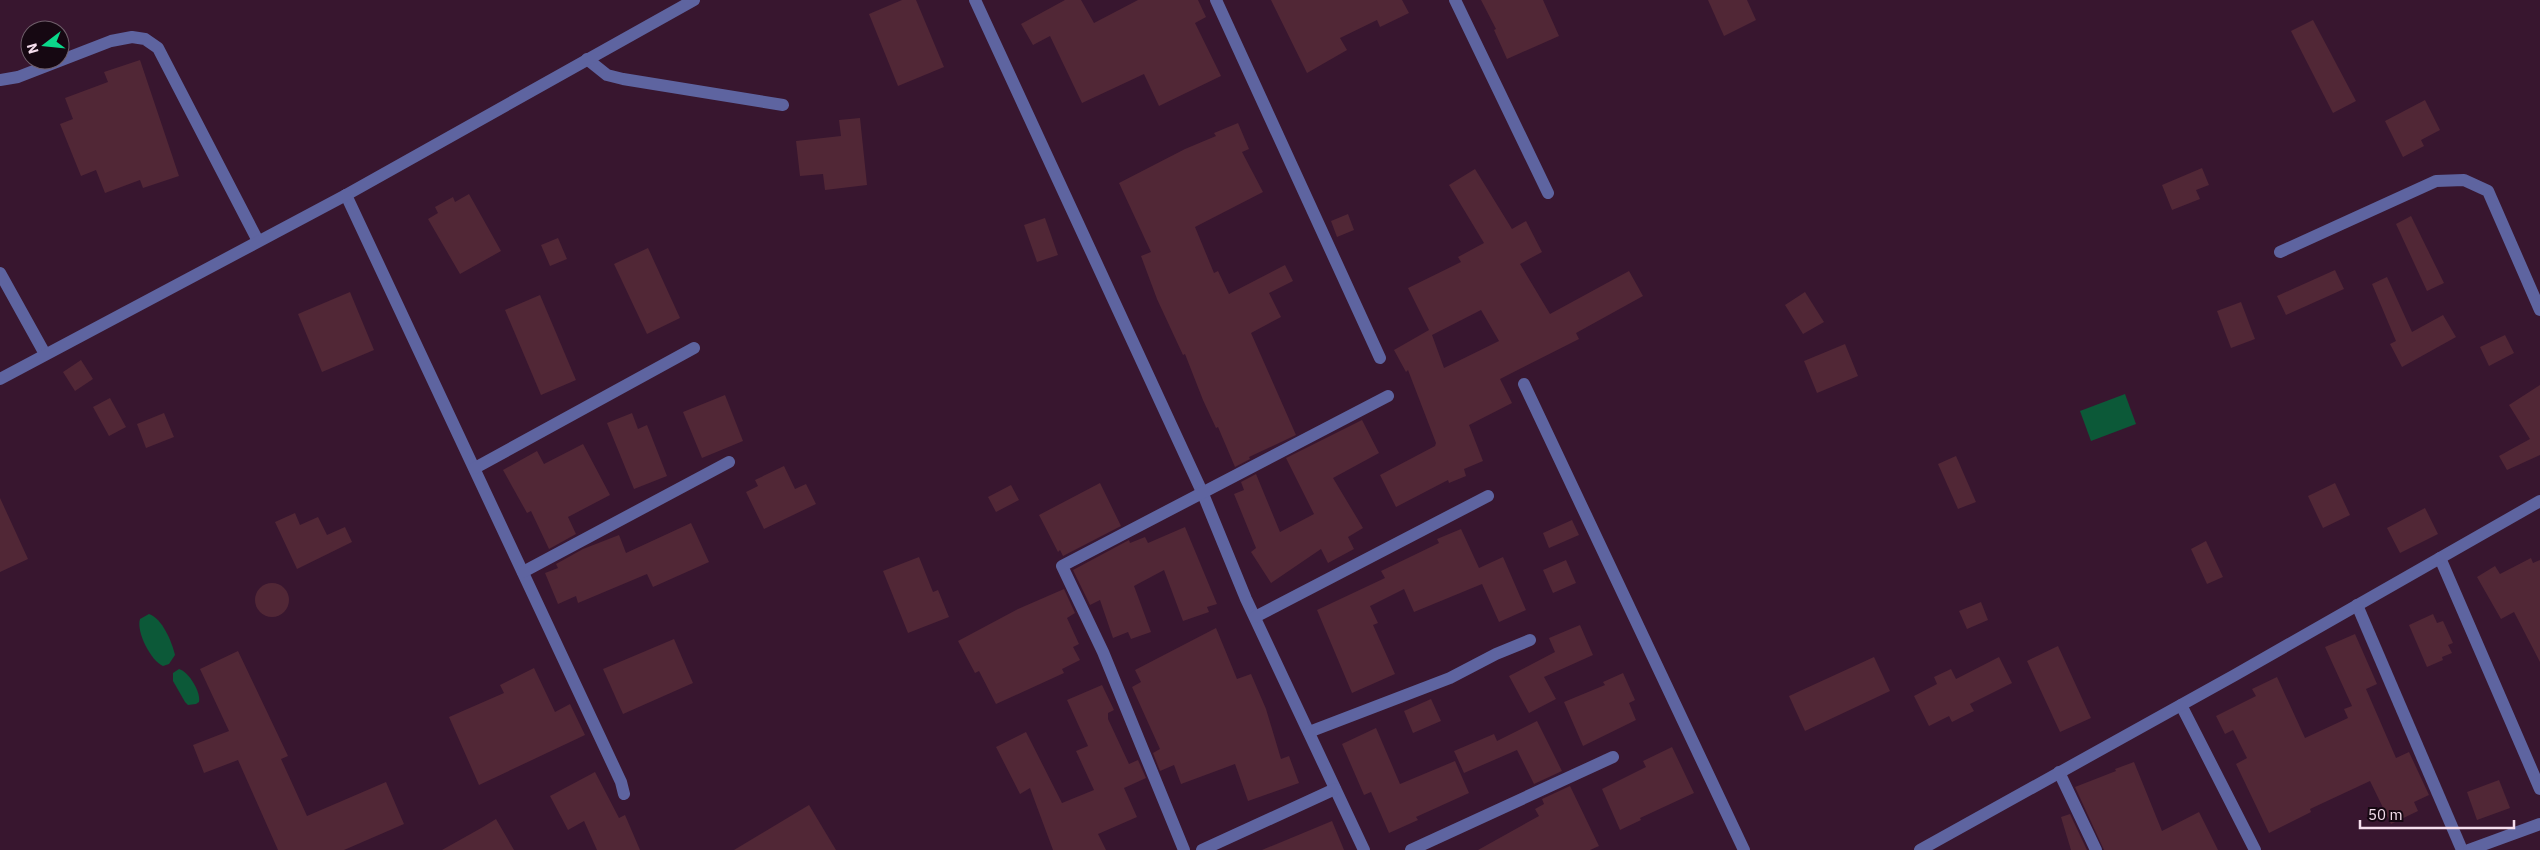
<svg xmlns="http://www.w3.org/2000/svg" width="2540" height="850" font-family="'IBM Plex Sans',sans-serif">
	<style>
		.water { fill: #0c5938 }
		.building { fill: #512736; fill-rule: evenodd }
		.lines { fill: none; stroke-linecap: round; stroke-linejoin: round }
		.minor { stroke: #5e64a0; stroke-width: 12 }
	</style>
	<rect width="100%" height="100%" fill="#38162f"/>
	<g class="water">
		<path d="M 2125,394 L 2136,424 L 2091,441 L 2080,411 Z"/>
		<path d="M 149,614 C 162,618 172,642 175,655 L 169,664 L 163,666 C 151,661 136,632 140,619 Z"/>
		<path d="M 179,669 C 189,672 201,692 199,702 L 196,704 L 188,705 L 185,702 L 173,681 L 173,673 Z"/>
	</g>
	<g class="building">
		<path d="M 902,0 L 916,0 L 944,67 L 898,86 L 869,14 Z"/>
		<path d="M 1065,0 L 1081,0 L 1094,23 L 1138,0 L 1198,0 L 1206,17 L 1195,23 L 1221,76 L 1159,106 L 1144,74 L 1082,103 L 1050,36 L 1033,45 L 1021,24 Z"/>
		<path d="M 1271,0 L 1402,0 L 1409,13 L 1380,27 L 1377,20 L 1340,38 L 1347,50 L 1307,73 Z"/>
		<path d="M 1481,0 L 1543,0 L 1559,36 L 1507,59 L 1494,30 L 1496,29 Z"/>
		<path d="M 1708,0 L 1747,0 L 1756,20 L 1724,36 Z"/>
		<path d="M 2313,20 L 2356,101 L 2333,113 L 2291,31 Z"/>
		<path d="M 140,60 L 179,176 L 143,188 L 140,180 L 105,193 L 96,170 L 81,176 L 60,124 L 73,119 L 65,98 L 108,82 L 104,72 Z"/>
		<path d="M 2425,100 L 2440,130 L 2421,140 L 2424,146 L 2403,157 L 2385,121 Z"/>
		<path d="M 860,118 L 867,185 L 825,190 L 823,174 L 800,176 L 796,141 L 841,136 L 839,120 Z"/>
		<path d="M 1238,123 L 1249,149 L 1242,152 L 1263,192 L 1195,227 L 1214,273 L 1218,271 L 1229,294 L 1285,265 L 1293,281 L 1269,293 L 1281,317 L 1251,333 L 1296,435 L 1249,457 L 1250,459 L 1235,467 L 1218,427 L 1216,428 L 1203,400 L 1185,354 L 1183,355 L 1157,299 L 1141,256 L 1151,252 L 1119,183 L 1185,149 L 1216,136 L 1214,133 Z"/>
		<path d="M 2202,168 L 2209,185 L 2196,190 L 2200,199 L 2172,210 L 2162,185 Z"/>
		<path d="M 1475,169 L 1512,229 L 1526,221 L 1542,252 L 1520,264 L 1550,314 L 1629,271 L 1643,296 L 1576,333 L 1579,339 L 1500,379 L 1512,403 L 1469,425 L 1483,461 L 1464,469 L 1466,476 L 1449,483 L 1448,480 L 1396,507 L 1380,475 L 1435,446 L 1436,443 L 1408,370 L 1406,372 L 1394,350 L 1429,330 L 1408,288 L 1461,262 L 1458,257 L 1484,243 L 1449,185 ZM 1481,310 L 1499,341 L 1444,368 L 1432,335 Z"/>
		<path d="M 469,194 L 501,251 L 460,274 L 428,219 L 438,213 L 435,207 L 453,197 L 455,202 Z"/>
		<path d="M 1348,214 L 1354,230 L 1337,237 L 1331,221 Z"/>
		<path d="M 2411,216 L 2444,283 L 2427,291 L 2396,224 Z"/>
		<path d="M 1045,218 L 1058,255 L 1037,262 L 1024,225 Z"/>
		<path d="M 558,238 L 567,259 L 550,266 L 541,245 Z"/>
		<path d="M 648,248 L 680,318 L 647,334 L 614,264 Z"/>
		<path d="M 2335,270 L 2344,289 L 2286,315 L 2277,296 Z"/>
		<path d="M 2387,277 L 2412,332 L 2443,315 L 2456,337 L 2402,367 L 2390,344 L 2396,341 L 2372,284 Z"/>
		<path d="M 350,292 L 374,350 L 322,372 L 298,314 Z"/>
		<path d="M 1805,292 L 1824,322 L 1803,334 L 1785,305 Z"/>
		<path d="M 540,295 L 576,380 L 541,395 L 505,310 Z"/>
		<path d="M 2241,302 L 2255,339 L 2231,348 L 2217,311 Z"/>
		<path d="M 2505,335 L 2514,353 L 2489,366 L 2480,347 Z"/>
		<path d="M 1845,344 L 1858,376 L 1817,393 L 1804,361 Z"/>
		<path d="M 81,360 L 93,379 L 75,391 L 63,372 Z"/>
		<path d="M 2540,385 L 2540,455 L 2507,470 L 2499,456 L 2530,439 L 2509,405 Z"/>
		<path d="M 725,395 L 743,441 L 702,458 L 683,412 Z"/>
		<path d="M 110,398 L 126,427 L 109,436 L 93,407 Z"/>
		<path d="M 164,413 L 174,437 L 146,448 L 137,424 Z"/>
		<path d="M 632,413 L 638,429 L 647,425 L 667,476 L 634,489 L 607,423 Z"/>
		<path d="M 1362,420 L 1379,453 L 1333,478 L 1363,528 L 1348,537 L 1354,549 L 1328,563 L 1321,549 L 1271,583 L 1251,552 L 1256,548 L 1234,494 L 1244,490 L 1241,482 L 1256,474 L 1280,532 L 1314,514 L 1286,458 Z"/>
		<path d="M 583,444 L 610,495 L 568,517 L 576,534 L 549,549 L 531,511 L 527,513 L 503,470 L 537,451 L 544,464 Z"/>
		<path d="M 1956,456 L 1976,502 L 1958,509 L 1938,464 Z"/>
		<path d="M 784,466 L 795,489 L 806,484 L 816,504 L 764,529 L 746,492 L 758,486 L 755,480 Z"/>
		<path d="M 1100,483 L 1121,526 L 1063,556 L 1060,550 L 1058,552 L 1039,515 Z"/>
		<path d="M 2335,483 L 2350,515 L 2323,528 L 2308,496 Z"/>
		<path d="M 1011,485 L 1019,500 L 996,512 L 988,497 Z"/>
		<path d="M 0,498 L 28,559 L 0,572 Z"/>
		<path d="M 2425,508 L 2438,534 L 2400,553 L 2387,528 Z"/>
		<path d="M 295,513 L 300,525 L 318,517 L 327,535 L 345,527 L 352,542 L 297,569 L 275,522 Z"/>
		<path d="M 1572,520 L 1579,535 L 1549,548 L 1543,533 Z"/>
		<path d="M 691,523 L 709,562 L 653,587 L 647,574 L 578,603 L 576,596 L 558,604 L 545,573 L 558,568 L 556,564 L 583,549 L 619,535 L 626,553 Z"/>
		<path d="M 1185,527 L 1217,604 L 1207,607 L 1209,612 L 1183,621 L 1164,570 L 1134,586 L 1151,632 L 1131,639 L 1128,632 L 1113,638 L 1100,600 L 1090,605 L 1073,570 L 1129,540 L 1130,543 L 1145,537 L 1148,543 Z"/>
		<path d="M 1461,529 L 1479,568 L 1503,557 L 1526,610 L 1499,622 L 1482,584 L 1414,612 L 1404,589 L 1370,606 L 1378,623 L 1373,625 L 1395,674 L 1352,693 L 1317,610 L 1385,578 L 1381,571 L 1439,543 L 1437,539 Z"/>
		<path d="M 2206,541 L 2223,577 L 2207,584 L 2191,549 Z"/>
		<path d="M 919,557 L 933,592 L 938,590 L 949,617 L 908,633 L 883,571 Z"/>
		<path d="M 2531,558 L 2533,563 L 2540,560 L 2540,662 L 2514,612 L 2501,619 L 2477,577 L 2495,566 L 2500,574 Z"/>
		<path d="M 1566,560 L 1576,583 L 1553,593 L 1543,570 Z"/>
		<circle cx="272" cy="600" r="17"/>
		<path d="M 1064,589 L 1075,613 L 1067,618 L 1079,644 L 1073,647 L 1080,660 L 1062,669 L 1064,673 L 996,704 L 979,671 L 975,673 L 958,641 L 1018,609 Z"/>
		<path d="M 1981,602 L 1988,620 L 1967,629 L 1959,611 Z"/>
		<path d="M 2433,614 L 2437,623 L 2443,621 L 2453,643 L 2448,645 L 2452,653 L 2442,657 L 2443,660 L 2427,667 L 2409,625 Z"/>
		<path d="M 1580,625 L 1593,655 L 1544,677 L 1556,699 L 1529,713 L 1509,676 L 1555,652 L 1549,638 Z"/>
		<path d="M 1216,628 L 1237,679 L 1251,674 L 1266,709 L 1281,759 L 1289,756 L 1299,783 L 1248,801 L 1235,764 L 1181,784 L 1174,765 L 1160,771 L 1153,753 L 1160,749 L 1132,687 L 1141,682 L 1135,670 Z"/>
		<path d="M 2355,634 L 2377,684 L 2366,689 L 2396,758 L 2409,752 L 2429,795 L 2414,802 L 2418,811 L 2391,824 L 2370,781 L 2310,809 L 2311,812 L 2269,833 L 2236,764 L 2247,758 L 2233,730 L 2225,734 L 2216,716 L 2256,696 L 2252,689 L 2277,677 L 2305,738 L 2348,718 L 2344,709 L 2352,706 L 2325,647 Z"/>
		<path d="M 674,639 L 693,683 L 623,714 L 603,669 Z"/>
		<path d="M 2058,646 L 2091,718 L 2060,732 L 2027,661 Z"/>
		<path d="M 238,651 L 288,756 L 281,759 L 307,816 L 386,782 L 404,824 L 344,850 L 278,850 L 238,760 L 204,773 L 193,745 L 229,731 L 200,669 Z"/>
		<path d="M 1874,657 L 1890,691 L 1805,731 L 1789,696 Z"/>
		<path d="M 1999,657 L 2012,683 L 1970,704 L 1974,711 L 1952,722 L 1949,716 L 1929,726 L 1914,696 L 1937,684 L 1934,677 L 1951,669 L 1956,679 Z"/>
		<path d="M 534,668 L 555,712 L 570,704 L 585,735 L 479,785 L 449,717 L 504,693 L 500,685 Z"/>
		<path d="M 1623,673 L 1635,700 L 1629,703 L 1636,720 L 1583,746 L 1564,702 L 1605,685 L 1603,682 Z"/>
		<path d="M 1102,685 L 1114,710 L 1108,713 L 1108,719 L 1129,764 L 1138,760 L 1146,778 L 1124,788 L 1137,817 L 1098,834 L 1106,850 L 1053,850 L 1030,788 L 1020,794 L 996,747 L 1026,732 L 1062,803 L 1094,790 L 1076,751 L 1088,746 L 1067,700 Z"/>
		<path d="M 1431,699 L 1441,721 L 1413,733 L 1404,711 Z"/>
		<path d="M 1537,721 L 1562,771 L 1534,784 L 1517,750 L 1464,773 L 1454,751 L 1494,734 L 1497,741 Z"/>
		<path d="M 1376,728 L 1400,784 L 1455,761 L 1469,793 L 1416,817 L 1418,820 L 1389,833 L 1371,792 L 1364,795 L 1342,744 Z"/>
		<path d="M 1672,747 L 1694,793 L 1640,818 L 1641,820 L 1620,830 L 1602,789 L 1646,767 L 1643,761 Z"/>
		<path d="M 2134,762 L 2162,831 L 2199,812 L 2218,850 L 2104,850 L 2075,787 L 2116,771 L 2115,769 Z"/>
		<path d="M 595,772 L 619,818 L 625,815 L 640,850 L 597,850 L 584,821 L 568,830 L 550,796 Z"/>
		<path d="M 2499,780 L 2510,808 L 2477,820 L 2467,792 Z"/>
		<path d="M 1570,786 L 1599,846 L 1590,850 L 1478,850 L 1539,816 L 1535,809 L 1544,804 L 1542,799 Z"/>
		<path d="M 809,805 L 836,850 L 734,850 Z"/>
		<path d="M 2070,814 L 2087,850 L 2071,850 L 2061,817 Z"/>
		<path d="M 496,819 L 514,850 L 442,850 L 483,827 Z"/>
		<path d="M 1332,821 L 1344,850 L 1262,850 Z"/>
	</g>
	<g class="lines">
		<g class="minor">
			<path d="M 975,0 L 1203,494 L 1246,599 L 1364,850"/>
			<path d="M 1216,0 L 1380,358"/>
			<path d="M 1455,0 L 1548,193"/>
			<path d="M 587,59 L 607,75 L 623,79 L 783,105"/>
			<path d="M 0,80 L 18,77 L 111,41 L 132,37 L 145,39 L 158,48 L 258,241"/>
			<path d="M 346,195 L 621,782 L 624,794"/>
			<path d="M 2280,252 L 2436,181 L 2464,180 L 2488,191 L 2540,310"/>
			<path d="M 0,273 L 45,354"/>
			<path d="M 0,379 L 346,195 L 694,0"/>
			<path d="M 1524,384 L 1744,850"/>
			<path d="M 475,468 L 694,348"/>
			<path d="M 2440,558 L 2540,789"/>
			<path d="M 523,572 L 729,462"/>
			<path d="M 2357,605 L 2462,850"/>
			<path d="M 1255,617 L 1488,496"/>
			<path d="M 2181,705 L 2255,850"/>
			<path d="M 1309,732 L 1450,678 L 1496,654 L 1530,640"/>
			<path d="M 2059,772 L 2096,850"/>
			<path d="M 1184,850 L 1103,652 L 1062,566 L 1388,396"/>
			<path d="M 1202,850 L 1335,789"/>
			<path d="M 1411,850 L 1613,757"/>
			<path d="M 1920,850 L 2235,675 L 2540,501"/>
			<path d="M 2469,850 L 2540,824"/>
		</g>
	</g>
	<g transform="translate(45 45) rotate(254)"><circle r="24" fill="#160812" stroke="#6f5e6a"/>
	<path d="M0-4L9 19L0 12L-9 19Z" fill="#0bd98b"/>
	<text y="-8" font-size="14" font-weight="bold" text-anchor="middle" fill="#f5deed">N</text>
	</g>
	<path d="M2360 820v8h154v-8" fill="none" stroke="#f5deed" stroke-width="2.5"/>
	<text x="2368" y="820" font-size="15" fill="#f5deed" stroke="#160812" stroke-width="4" paint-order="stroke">50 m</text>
</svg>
